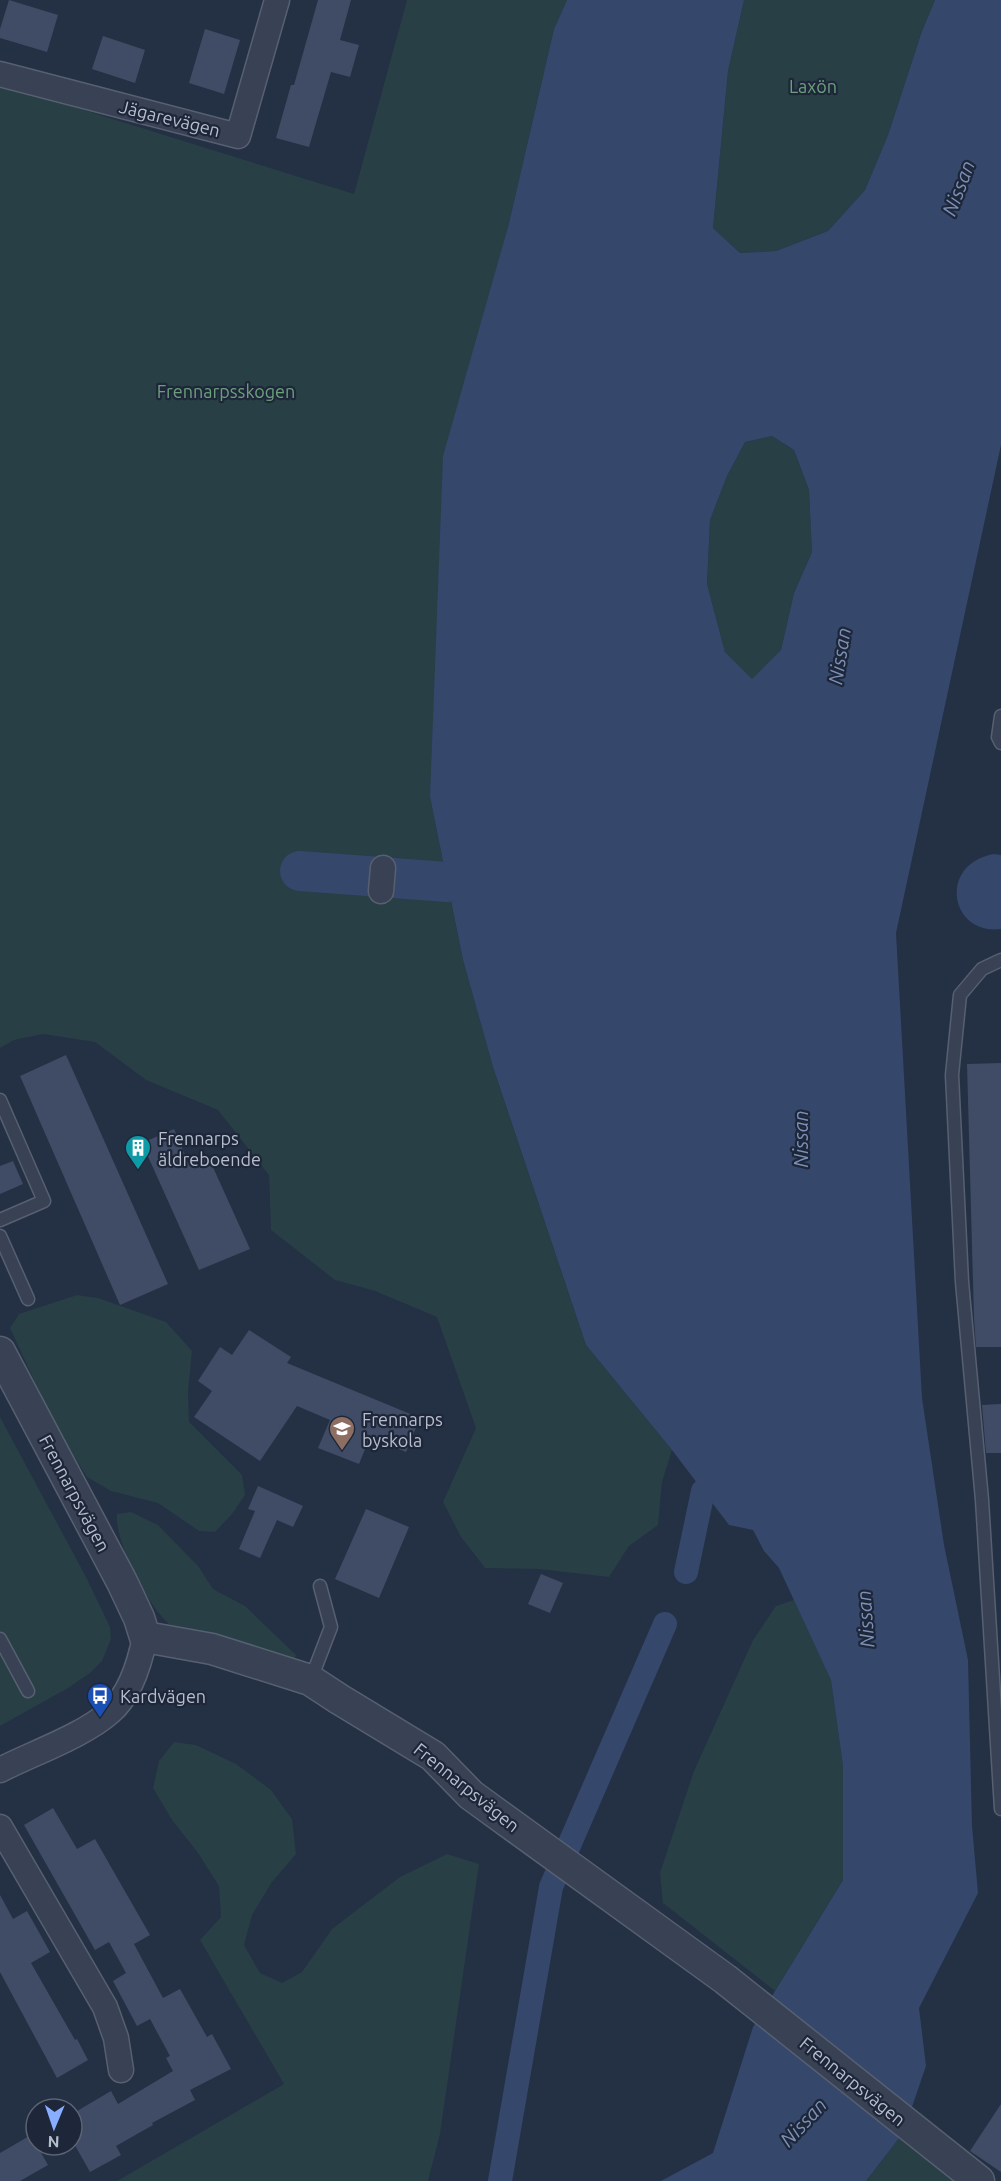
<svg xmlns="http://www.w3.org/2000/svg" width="1001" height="2181" font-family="Ubuntu,sans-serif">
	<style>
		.green { fill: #273f45 }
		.water { fill: #35476b; fill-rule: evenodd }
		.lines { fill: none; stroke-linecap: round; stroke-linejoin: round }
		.canal { stroke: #35476b; stroke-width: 24 }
		.river { stroke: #35476b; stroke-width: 40 }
		.building { fill: #404c65 }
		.service-casing { stroke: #576071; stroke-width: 15 }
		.minor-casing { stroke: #576071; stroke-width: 27 }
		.tertiary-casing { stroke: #576071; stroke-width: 33 }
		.service { stroke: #394254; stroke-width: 12 }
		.minor { stroke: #394254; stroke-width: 24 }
		.tertiary { stroke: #394254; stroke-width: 30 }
		.labels { text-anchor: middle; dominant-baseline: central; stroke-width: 4.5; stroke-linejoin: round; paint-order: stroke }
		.park-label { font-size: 18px; fill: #6ca07c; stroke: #1e2739 }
		.street-label { font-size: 18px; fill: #b6becd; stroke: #1e2739 }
		.poi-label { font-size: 18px; fill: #b6becd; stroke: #1e2739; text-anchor: start }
		.water-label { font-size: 20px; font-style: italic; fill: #7c90b7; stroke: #1e2739 }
	</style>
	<rect width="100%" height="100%" fill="#243044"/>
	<g class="green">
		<path d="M 407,0 L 567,0 L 554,29 L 508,227 L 430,797 L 463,960 L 493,1067 L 586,1345 L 672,1450 L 662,1482 L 658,1525 L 629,1546 L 609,1577 L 539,1569 L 485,1568 L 461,1537 L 443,1502 L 476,1428 L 437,1317 L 375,1291 L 335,1280 L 271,1230 L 269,1175 L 218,1110 L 146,1080 L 95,1042 L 43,1034 L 14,1040 L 0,1048 L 0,84 L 354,194 Z"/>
		<path d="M 744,0 L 935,0 L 922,31 L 888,135 L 865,190 L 828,231 L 776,251 L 740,253 L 713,228 L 728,71 Z"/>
		<path d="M 772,436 L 794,450 L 809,490 L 812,552 L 794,593 L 781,650 L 752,680 L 725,652 L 707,584 L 710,520 L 727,476 L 745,442 Z"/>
		<path d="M 77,1295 L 98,1298 L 166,1322 L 192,1351 L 188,1392 L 189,1422 L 242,1475 L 245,1495 L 232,1514 L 215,1532 L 199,1531 L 158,1503 L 111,1491 L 87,1477 L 56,1428 L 10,1328 L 19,1314 Z"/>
		<path d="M 0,1417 L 86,1577 L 110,1627 L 111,1639 L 102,1661 L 90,1673 L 68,1688 L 0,1726 Z"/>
		<path d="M 131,1512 L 158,1525 L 198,1566 L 213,1589 L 245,1606 L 296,1655 L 294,1662 L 176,1629 C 152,1616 114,1542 117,1514 Z"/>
		<path d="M 794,1600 L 831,1679 L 843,1766 L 843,1880 L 775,1991 L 663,1903 L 660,1873 L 694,1771 L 753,1640 L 776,1606 Z"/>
		<path d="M 174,1742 L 196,1745 L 236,1764 L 271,1790 L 292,1819 L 296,1854 L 272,1882 L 252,1915 L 244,1945 L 260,1973 L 282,1983 L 302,1972 L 332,1929 L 400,1877 L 447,1854 L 479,1864 L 440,2134 L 428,2181 L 117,2181 L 284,2084 L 200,1940 L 221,1917 L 219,1886 L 198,1853 L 172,1820 L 153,1788 L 159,1761 Z"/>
		<path d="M 903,2133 L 963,2181 L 866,2181 Z"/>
	</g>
	<g class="water">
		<path d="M 567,0 L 744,0 L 728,71 L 713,228 L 740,253 L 776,251 L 828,231 L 865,190 L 888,135 L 922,31 L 935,0 L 1001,0 L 1001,445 L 896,933 L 922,1398 L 944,1545 L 968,1660 L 972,1826 L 978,1893 L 919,2008 L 926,2066 L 903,2133 L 866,2181 L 661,2181 L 713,2153 L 753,2027 L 843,1880 L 843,1766 L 831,1680 L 779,1568 L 764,1551 L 753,1530 L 729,1525 L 672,1450 L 586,1345 L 493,1067 L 463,960 L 430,797 L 443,456 L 508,227 L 554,29 ZM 772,436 L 794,450 L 809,490 L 812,552 L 794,593 L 781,650 L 752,679 L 725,652 L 707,584 L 710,520 L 727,476 L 745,442 Z"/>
		<path d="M 994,854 L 1001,855 L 1001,929 C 950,936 937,864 994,854 Z"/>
	</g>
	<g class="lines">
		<g class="canal">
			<path d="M 686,1572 L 703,1491"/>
			<path d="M 500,2181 L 551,1887 L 665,1624"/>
		</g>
		<path class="river" d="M 300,871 L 447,882"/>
	</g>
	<g class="building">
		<path d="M 9,0 L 58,15 L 47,52 L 0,38 L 0,29 Z"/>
		<path d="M 318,0 L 351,0 L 340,40 L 359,45 L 350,77 L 331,72 L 309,147 L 276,138 L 291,85 L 294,85 Z"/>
		<path d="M 205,29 L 240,40 L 224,94 L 189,83 Z"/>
		<path d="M 103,36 L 145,50 L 135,83 L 92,69 Z"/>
		<path d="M 66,1055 L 168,1284 L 120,1305 L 20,1076 Z"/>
		<path d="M 1001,1063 L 1001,1347 L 976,1347 L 974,1318 L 967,1064 Z"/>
		<path d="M 174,1129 L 188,1162 L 207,1154 L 250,1249 L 199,1270 L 142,1143 Z"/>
		<path d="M 13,1161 L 23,1184 L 0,1194 L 0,1166 Z"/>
		<path d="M 249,1330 L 291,1357 L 287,1363 L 420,1418 L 406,1452 L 370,1437 L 359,1464 L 318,1448 L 330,1420 L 297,1406 L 260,1461 L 194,1417 L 212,1391 L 198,1381 L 220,1347 L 232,1355 Z"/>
		<path d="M 1001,1404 L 1001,1453 L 986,1453 L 982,1405 Z"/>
		<path d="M 258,1486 L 303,1506 L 293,1527 L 277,1520 L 260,1558 L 239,1549 L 255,1511 L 248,1509 Z"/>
		<path d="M 366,1509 L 409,1527 L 379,1598 L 335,1579 Z"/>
		<path d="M 541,1574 L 563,1583 L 550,1613 L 528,1604 Z"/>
		<path d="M 53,1808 L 77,1849 L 95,1839 L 150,1935 L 134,1944 L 163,1998 L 180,1989 L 207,2037 L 212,2034 L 231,2069 L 190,2090 L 195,2100 L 152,2123 L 153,2125 L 116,2146 L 121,2155 L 90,2172 L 72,2140 L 72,2114 L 111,2091 L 118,2104 L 173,2071 L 166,2058 L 170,2056 L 150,2019 L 137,2026 L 113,1981 L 126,1973 L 109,1942 L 95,1950 L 24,1825 Z"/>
		<path d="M 0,1895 L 13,1919 L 27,1911 L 50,1952 L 31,1963 L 75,2040 L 77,2039 L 88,2060 L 57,2078 L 0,1972 Z"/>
		<path d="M 1001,2104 L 1001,2172 L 970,2151 Z"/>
		<path d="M 31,2135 L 48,2165 L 20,2181 L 0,2181 L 0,2153 Z"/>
	</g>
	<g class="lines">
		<defs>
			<g id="service">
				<path d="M 1001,716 L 998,737 L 1001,743"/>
				<path d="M 1001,960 L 982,969 L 960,995 L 952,1075 L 962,1282 L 982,1500 L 1001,1809"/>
				<path d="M 0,1100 L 44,1201 L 0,1220"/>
				<path d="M 0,1236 L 28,1299"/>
				<path d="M 0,1639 L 28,1691"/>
				<path d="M 311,1679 L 331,1627 L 320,1586"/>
			</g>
			<g id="minor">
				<path d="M 0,74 L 238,136 L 277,0"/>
				<path d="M 381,891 L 383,868"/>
				<path d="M 0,1770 C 33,1753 83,1736 110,1712 C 131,1694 140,1662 145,1637"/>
				<path d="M 0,1827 L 105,2007 L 116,2038 L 121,2070"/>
			</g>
			<path id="tertiary" d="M 0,1352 L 122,1582 L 139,1618 L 145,1637 L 212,1649 L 310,1680 L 339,1699 L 433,1756 L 471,1795 L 725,1979 L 979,2181"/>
		</defs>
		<use href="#service" class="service-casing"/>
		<use href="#minor" class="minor-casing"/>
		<use href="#tertiary" class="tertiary-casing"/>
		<use href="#service" class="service"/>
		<use href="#minor" class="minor"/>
		<use href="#tertiary" class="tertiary"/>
	</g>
	<defs>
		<symbol id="building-pin" viewBox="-11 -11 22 30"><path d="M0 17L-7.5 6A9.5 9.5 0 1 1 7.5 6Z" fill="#0f9aa8" stroke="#1e2739"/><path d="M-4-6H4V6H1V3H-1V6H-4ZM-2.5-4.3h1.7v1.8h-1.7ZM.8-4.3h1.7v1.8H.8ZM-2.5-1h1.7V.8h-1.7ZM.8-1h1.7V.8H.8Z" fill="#fff"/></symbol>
		<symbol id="school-pin" viewBox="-11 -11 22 30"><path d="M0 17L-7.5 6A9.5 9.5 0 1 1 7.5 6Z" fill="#8d6e63" stroke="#1e2739"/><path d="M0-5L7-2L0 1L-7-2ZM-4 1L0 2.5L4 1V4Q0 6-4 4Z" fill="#fff"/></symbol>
		<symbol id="bus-pin" viewBox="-11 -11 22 30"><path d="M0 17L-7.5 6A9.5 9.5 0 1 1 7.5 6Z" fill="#1a4fb4" stroke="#1e2739"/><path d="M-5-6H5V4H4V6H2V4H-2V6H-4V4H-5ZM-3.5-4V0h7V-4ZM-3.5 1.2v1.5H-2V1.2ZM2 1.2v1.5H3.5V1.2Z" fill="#fff"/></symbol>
	</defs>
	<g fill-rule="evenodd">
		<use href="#building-pin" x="123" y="1133" width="30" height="40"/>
		<use href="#school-pin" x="327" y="1414" width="30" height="40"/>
		<use href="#bus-pin" x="85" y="1681" width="30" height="40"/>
	</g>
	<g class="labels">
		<g class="park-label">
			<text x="813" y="86">Laxön</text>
			<text x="226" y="391">Frennarpsskogen</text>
		</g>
		<g class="street-label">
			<text transform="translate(170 118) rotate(14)">Jägarevägen</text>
			<text transform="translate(75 1493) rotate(62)">Frennarpsvägen</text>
			<text transform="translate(467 1787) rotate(39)">Frennarpsvägen</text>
			<text transform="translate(853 2081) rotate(39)">Frennarpsvägen</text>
		</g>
		<g class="poi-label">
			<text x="158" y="1138">Frennarps<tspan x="158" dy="21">äldreboende</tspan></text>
			<text x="362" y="1419">Frennarps<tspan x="362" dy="21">byskola</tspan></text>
			<text x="120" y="1696">Kardvägen</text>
		</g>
		<g class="water-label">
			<text transform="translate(958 188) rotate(-69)">Nissan</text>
			<text transform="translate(839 656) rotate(-81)">Nissan</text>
			<text transform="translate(800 1139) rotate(-90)">Nissan</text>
			<text transform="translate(865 1619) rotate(-94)">Nissan</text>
			<text transform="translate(803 2122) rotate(-47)">Nissan</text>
		</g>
	</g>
	<g transform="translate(54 2127) rotate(182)"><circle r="28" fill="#1e2739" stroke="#5b6374" stroke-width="1.5"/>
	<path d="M0-4.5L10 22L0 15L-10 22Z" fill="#8aaeff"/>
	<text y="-9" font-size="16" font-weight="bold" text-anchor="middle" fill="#b6becd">N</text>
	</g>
</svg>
